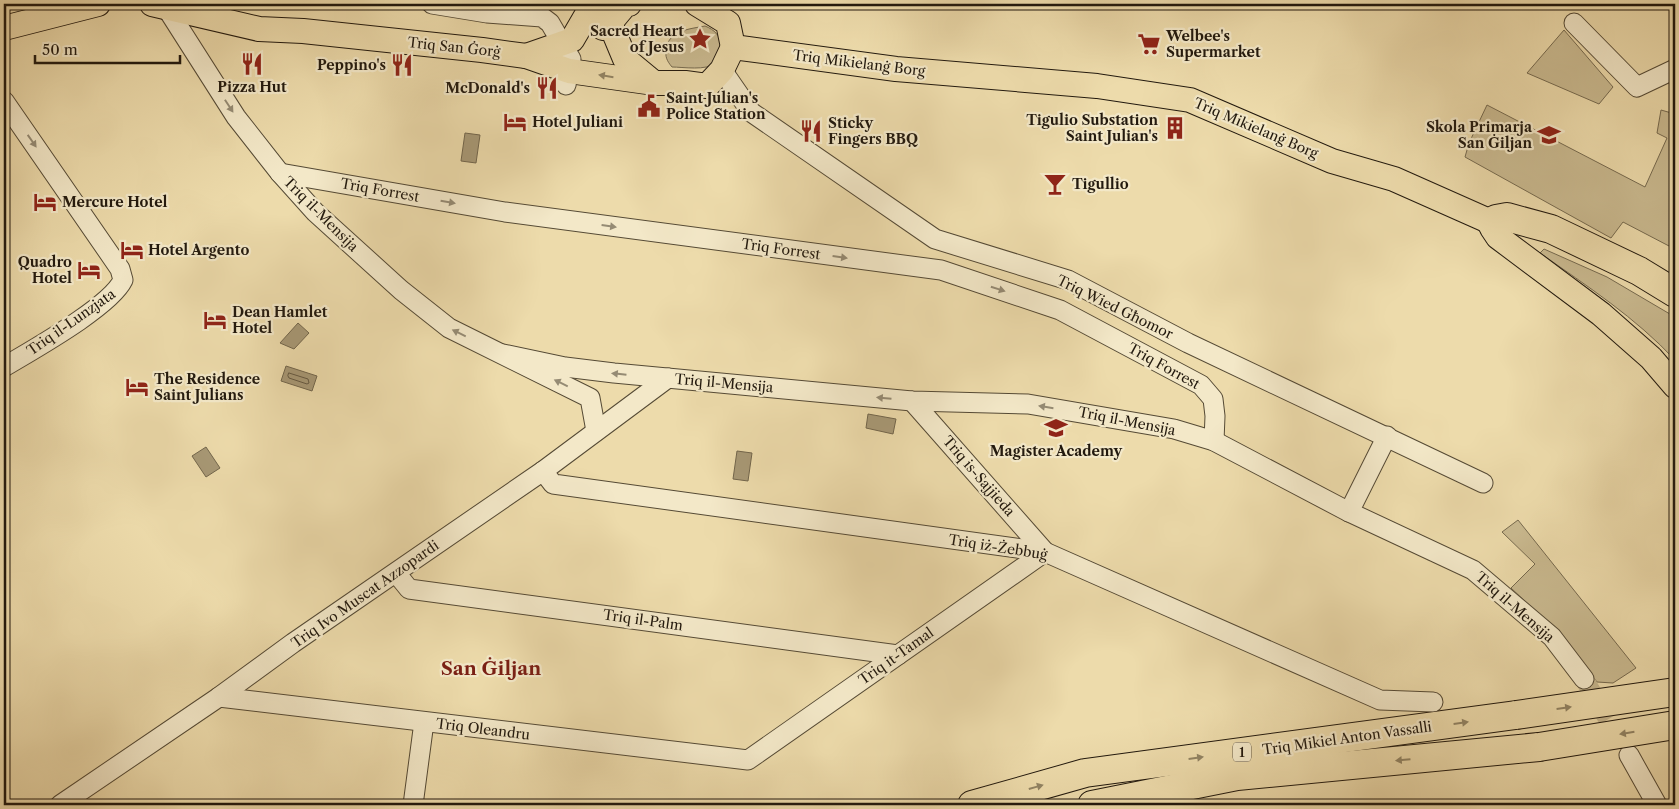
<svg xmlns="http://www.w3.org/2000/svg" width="1679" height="809" font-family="'Libre Caslon Text',serif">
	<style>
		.green { fill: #caba90; stroke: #766a4f }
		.water { fill: #a89976; stroke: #72664c }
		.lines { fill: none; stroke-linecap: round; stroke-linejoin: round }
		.shore { stroke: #655942; stroke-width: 1 }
		.minor-tunnel { stroke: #c4b48c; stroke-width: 19; stroke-dasharray: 19 9; stroke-linecap: butt }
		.minor-casing { stroke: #554a35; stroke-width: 21 }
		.major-casing { stroke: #22190e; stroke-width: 26 }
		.highway-casing { stroke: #22190e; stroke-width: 30 }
		.minor { stroke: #f3e8c8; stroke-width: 19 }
		.major { stroke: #eddbab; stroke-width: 24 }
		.highway { stroke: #eddbab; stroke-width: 28 }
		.highway-bridge-casing { stroke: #22190e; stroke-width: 30; stroke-linecap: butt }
		.highway-bridge { stroke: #eddbab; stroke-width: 28 }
		.oneway { fill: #928464 }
		.oneway2 { fill: #958b74 }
		.labels { text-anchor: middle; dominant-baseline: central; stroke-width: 4.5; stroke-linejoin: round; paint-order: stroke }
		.shield { fill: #f3e8c8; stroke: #615746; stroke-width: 1 }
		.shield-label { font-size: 12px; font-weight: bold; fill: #22190e }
		.poi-label { font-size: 14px; font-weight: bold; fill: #22190e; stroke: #f3e8c8; text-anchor: start }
		.street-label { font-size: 14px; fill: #22190e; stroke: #f3e8c8 }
		.district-label { font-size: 19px; font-weight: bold; fill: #7a1f14; stroke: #f3e8c8 }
	</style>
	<rect width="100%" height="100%" fill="#eddbab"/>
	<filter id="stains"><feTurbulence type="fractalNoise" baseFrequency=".004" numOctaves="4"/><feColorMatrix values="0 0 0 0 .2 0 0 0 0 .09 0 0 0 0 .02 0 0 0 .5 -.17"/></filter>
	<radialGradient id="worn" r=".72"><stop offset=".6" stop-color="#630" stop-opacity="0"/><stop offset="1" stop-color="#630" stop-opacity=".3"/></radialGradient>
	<g class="green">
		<path d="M 705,26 C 715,30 719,35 722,45 C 720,50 718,58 714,63 C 708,71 682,67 672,67 C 667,61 665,57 666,49 C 669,30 690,29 705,26 Z"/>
		<path d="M 1564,30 L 1613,87 L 1599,104 L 1527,73 Z"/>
		<path d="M 1487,105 L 1645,187 L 1667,138 L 1657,133 L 1661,110 L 1675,114 L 1675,240 L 1669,246 L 1623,222 L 1611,238 L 1465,157 L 1469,143 Z"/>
		<path d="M 1544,249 L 1607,277 L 1675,317 L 1675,360 C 1636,318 1587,286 1540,253 Z"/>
		<path d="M 1518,520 L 1636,668 L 1613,683 L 1597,682 L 1560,634 L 1511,588 L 1535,564 L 1502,532 Z"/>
	</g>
	<g class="water">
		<path d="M 465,133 L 480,135 L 476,163 L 461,161 Z"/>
		<path d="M 298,323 L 309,333 L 294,349 L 280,343 Z"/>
		<path d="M 286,366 L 317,376 L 312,391 L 281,381 Z"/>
		<path d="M 868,414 L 896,419 L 893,434 L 866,428 Z"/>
		<path d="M 206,447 L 220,468 L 206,477 L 192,456 Z"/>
		<path d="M 737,451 L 752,453 L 748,481 L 733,479 Z"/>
	</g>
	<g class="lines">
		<path class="shore" d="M 289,373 L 308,379 L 309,383 L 307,384 L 289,378 L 288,376 Z"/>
		<path class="minor-tunnel" d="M 1584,679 L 1622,743"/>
		<defs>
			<g id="minor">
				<path d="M 164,4 L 236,117 L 280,173 L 315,212 L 401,290 L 449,328 L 590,398 L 596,431"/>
				<path d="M 432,4 L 487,13 L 542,17 L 550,23 L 571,59 L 566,85"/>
				<path d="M 1574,23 L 1637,87 L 1675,69"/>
				<path d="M 722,70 L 751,112 L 935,239 L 1068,280 L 1188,343 L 1483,483"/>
				<path d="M 4,101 L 120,269 L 123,280 C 110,307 32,350 4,367"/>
				<path d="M 280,173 L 505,212 L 941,270 L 1060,310 L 1201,385 L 1213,399 L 1215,416 L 1214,441"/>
				<path d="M 503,354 L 565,367 L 614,373 L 912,401 L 1028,404 L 1174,429 L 1214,441 L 1349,512 L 1473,570 L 1552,637 L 1584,679"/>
				<path d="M 543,471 L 553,484 L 1045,552 L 1380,700 L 1433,702"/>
				<path d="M 1349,512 L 1387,436"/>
				<path d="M 396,573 L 409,589 L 898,655"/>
				<path d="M 219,697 L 748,760 L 1045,552 L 912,401"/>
				<path d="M 1629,755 L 1657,805"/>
				<path d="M 60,805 L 219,697 L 293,643 L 543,471 L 668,378"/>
				<path d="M 413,805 L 424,722"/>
			</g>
			<g id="major">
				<path d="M 152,4 L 259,29 L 303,31 L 482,50 L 526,56 L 569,71 L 654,83 L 685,83 L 707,86 L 722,70 L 733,47"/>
				<path d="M 608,4 L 610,23 L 625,59 L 654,83"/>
				<path d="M 697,4 L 728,23 L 733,47"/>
				<path d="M 4,28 L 98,4"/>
				<path d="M 603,28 L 610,23 L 625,5 L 629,4"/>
				<path d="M 733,47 L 896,69 L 1097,86 L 1190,100 L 1332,161 L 1394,179 L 1491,222 L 1492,228 L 1498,237 L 1601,314 L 1651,358 L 1675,386"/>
				<path d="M 526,56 L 572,40 L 593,4"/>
			</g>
			<g id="highway">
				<path d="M 1491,222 L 1496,219 L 1507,217 L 1551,229 L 1639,271 L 1675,293"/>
				<path d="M 972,805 L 1085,773 L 1516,715"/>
				<path d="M 1092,805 L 1237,776 L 1539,747"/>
			</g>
		</defs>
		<use href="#minor" class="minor-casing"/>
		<use href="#major" class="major-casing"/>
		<use href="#highway" class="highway-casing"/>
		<use href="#minor" class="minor"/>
		<use href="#major" class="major"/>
		<use href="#highway" class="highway"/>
		<defs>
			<g id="highway-bridge">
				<path d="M 1516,715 L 1675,692"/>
				<path d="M 1539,747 L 1675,725"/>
			</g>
		</defs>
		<use href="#highway-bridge" class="highway-bridge-casing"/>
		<use href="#highway-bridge" class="highway-bridge"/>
	</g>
	<defs><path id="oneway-solid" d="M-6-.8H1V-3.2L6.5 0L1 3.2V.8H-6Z" transform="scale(1.25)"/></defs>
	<g class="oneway">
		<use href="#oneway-solid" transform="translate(606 76) rotate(-171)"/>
		<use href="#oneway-solid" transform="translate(1564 708) rotate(-8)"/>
		<use href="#oneway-solid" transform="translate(1461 723) rotate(-8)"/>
		<use href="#oneway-solid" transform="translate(1627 733) rotate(171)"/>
		<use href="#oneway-solid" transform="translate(1196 758) rotate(-8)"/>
		<use href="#oneway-solid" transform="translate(1403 760) rotate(175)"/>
		<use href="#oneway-solid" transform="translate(1036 787) rotate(-16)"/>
	</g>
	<g class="oneway2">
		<use href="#oneway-solid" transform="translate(229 106) rotate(57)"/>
		<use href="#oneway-solid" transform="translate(32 141) rotate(55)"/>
		<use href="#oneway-solid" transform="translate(448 202) rotate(10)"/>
		<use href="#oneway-solid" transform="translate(609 226) rotate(8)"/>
		<use href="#oneway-solid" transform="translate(840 257) rotate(8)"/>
		<use href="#oneway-solid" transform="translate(998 289) rotate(18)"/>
		<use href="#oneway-solid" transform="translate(459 333) rotate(-154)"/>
		<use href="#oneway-solid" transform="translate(619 374) rotate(-174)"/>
		<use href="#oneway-solid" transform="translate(561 383) rotate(-154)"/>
		<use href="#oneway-solid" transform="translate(884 398) rotate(-175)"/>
		<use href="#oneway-solid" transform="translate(1046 407) rotate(-171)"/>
	</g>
	<defs>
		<symbol id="sight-bare" viewBox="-9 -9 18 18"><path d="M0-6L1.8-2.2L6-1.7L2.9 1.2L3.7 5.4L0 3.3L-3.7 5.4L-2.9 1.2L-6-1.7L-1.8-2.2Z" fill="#8f2418" stroke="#f3e8c8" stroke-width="2.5" paint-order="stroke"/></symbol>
		<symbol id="supermarket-bare" viewBox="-9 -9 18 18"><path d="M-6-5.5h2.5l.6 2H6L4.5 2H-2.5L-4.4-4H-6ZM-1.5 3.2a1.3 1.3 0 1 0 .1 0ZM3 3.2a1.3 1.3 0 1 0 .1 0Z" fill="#8f2418" stroke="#f3e8c8" stroke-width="2.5" paint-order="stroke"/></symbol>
		<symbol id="restaurant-bare" viewBox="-9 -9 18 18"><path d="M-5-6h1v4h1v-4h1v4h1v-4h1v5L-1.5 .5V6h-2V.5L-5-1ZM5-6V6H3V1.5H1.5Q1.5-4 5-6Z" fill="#8f2418" stroke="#f3e8c8" stroke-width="2.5" paint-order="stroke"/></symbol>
		<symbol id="civic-bare" viewBox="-9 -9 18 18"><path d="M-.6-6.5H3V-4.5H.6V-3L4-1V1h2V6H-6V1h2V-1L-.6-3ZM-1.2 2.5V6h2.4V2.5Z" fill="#8f2418" stroke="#f3e8c8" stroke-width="2.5" paint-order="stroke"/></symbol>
		<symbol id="hotel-bare" viewBox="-9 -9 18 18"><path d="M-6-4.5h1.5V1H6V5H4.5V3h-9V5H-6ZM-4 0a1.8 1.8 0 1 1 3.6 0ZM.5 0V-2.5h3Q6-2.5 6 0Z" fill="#8f2418" stroke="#f3e8c8" stroke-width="2.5" paint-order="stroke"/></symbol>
		<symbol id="building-bare" viewBox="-9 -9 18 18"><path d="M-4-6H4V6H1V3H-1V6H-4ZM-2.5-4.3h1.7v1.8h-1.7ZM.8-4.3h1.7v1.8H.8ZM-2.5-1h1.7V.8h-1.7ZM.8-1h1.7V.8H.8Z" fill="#8f2418" stroke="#f3e8c8" stroke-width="2.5" paint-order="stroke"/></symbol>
		<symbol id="school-bare" viewBox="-9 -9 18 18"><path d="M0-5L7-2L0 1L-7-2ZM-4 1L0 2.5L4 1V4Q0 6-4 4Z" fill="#8f2418" stroke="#f3e8c8" stroke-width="2.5" paint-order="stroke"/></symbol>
		<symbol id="bar-bare" viewBox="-9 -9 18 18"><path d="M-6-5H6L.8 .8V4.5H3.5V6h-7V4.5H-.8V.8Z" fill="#8f2418" stroke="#f3e8c8" stroke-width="2.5" paint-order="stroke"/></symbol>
	</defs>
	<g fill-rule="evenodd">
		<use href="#sight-bare" x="684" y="23" width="32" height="32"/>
		<use href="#supermarket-bare" x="1133" y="28" width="32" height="32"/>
		<use href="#restaurant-bare" x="236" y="48" width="32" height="32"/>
		<use href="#restaurant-bare" x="386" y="49" width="32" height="32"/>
		<use href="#restaurant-bare" x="531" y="72" width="32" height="32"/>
		<use href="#civic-bare" x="633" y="90" width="32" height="32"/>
		<use href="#hotel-bare" x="499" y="106" width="32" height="32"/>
		<use href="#building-bare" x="1159" y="112" width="32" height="32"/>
		<use href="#restaurant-bare" x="795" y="115" width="32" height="32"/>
		<use href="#school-bare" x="1533" y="119" width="32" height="32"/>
		<use href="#bar-bare" x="1039" y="168" width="32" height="32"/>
		<use href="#hotel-bare" x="29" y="186" width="32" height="32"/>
		<use href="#hotel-bare" x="116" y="234" width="32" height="32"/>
		<use href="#hotel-bare" x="73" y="254" width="32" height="32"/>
		<use href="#hotel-bare" x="199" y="304" width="32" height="32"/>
		<use href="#hotel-bare" x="121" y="371" width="32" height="32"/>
		<use href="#school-bare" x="1040" y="412" width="32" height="32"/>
	</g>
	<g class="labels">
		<rect class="shield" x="1233" y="742.5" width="18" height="19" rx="4"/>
		<g class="shield-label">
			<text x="1242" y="752">1</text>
		</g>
		<g class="poi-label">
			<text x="684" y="31" text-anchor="end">Sacred Heart<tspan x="684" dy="16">of Jesus</tspan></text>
			<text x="1166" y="36">Welbee's<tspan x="1166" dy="16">Supermarket</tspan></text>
			<text x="386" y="65" text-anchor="end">Peppino's</text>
			<text x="252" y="87" text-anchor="middle">Pizza Hut</text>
			<text x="530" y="88" text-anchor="end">McDonald's</text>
			<text x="666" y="98">Saint Julian's<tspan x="666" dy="16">Police Station</tspan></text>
			<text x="1158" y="120" text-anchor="end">Tigulio Substation<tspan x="1158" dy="16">Saint Julian's</tspan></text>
			<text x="532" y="122">Hotel Juliani</text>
			<text x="828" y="123">Sticky<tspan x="828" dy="16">Fingers BBQ</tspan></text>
			<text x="1532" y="127" text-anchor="end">Skola Primarja<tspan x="1532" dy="16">San Ġiljan</tspan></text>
			<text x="1072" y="184">Tigullio</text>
			<text x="62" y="202">Mercure Hotel</text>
			<text x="148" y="250">Hotel Argento</text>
			<text x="72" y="262" text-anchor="end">Quadro<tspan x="72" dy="16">Hotel</tspan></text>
			<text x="232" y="312">Dean Hamlet<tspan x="232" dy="16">Hotel</tspan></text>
			<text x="154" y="379">The Residence<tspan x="154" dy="16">Saint Julians</tspan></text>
			<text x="1056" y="451" text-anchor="middle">Magister Academy</text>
		</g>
		<g class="street-label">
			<text transform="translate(454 47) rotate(6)">Triq San Ġorġ</text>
			<text transform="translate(859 63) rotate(7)">Triq Mikielanġ Borg</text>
			<text transform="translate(1256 128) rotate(23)">Triq Mikielanġ Borg</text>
			<text transform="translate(380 190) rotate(10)">Triq Forrest</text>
			<text transform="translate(321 214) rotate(45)">Triq il-Mensija</text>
			<text transform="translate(781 249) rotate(8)">Triq Forrest</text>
			<text transform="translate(1115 307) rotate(26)">Triq Wied Għomor</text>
			<text transform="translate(71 322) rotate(-35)">Triq il-Lunzjata</text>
			<text transform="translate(1164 366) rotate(29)">Triq Forrest</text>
			<text transform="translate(724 383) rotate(5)">Triq il-Mensija</text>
			<text transform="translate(1127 421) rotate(11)">Triq il-Mensija</text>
			<text transform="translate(979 476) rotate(49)">Triq is-Sajjieda</text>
			<text transform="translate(998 547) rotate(9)">Triq iż-Żebbuġ</text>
			<text transform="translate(365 594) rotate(-35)">Triq Ivo Muscat Azzopardi</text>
			<text transform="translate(1515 607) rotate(41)">Triq il-Mensija</text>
			<text transform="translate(643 620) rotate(8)">Triq il-Palm</text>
			<text transform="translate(896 656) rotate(-35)">Triq it-Tamal</text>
			<text transform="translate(483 729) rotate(7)">Triq Oleandru</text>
			<text transform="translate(1347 738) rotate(-8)">Triq Mikiel Anton Vassalli</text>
		</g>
		<g class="district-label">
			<text x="491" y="668">San Ġiljan</text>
		</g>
	</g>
	<rect width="1679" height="809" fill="none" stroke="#eddbab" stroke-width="20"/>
	<rect x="5" y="5" width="1669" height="799" fill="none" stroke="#22190e" stroke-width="2.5"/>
	<rect x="10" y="10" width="1659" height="789" fill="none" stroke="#22190e"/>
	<path d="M35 55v8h145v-8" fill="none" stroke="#22190e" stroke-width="2.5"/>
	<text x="42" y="55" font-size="15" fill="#22190e" stroke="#f3e8c8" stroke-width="4" paint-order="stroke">50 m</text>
	<rect width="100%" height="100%" filter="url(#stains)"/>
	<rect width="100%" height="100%" fill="url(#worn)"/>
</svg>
